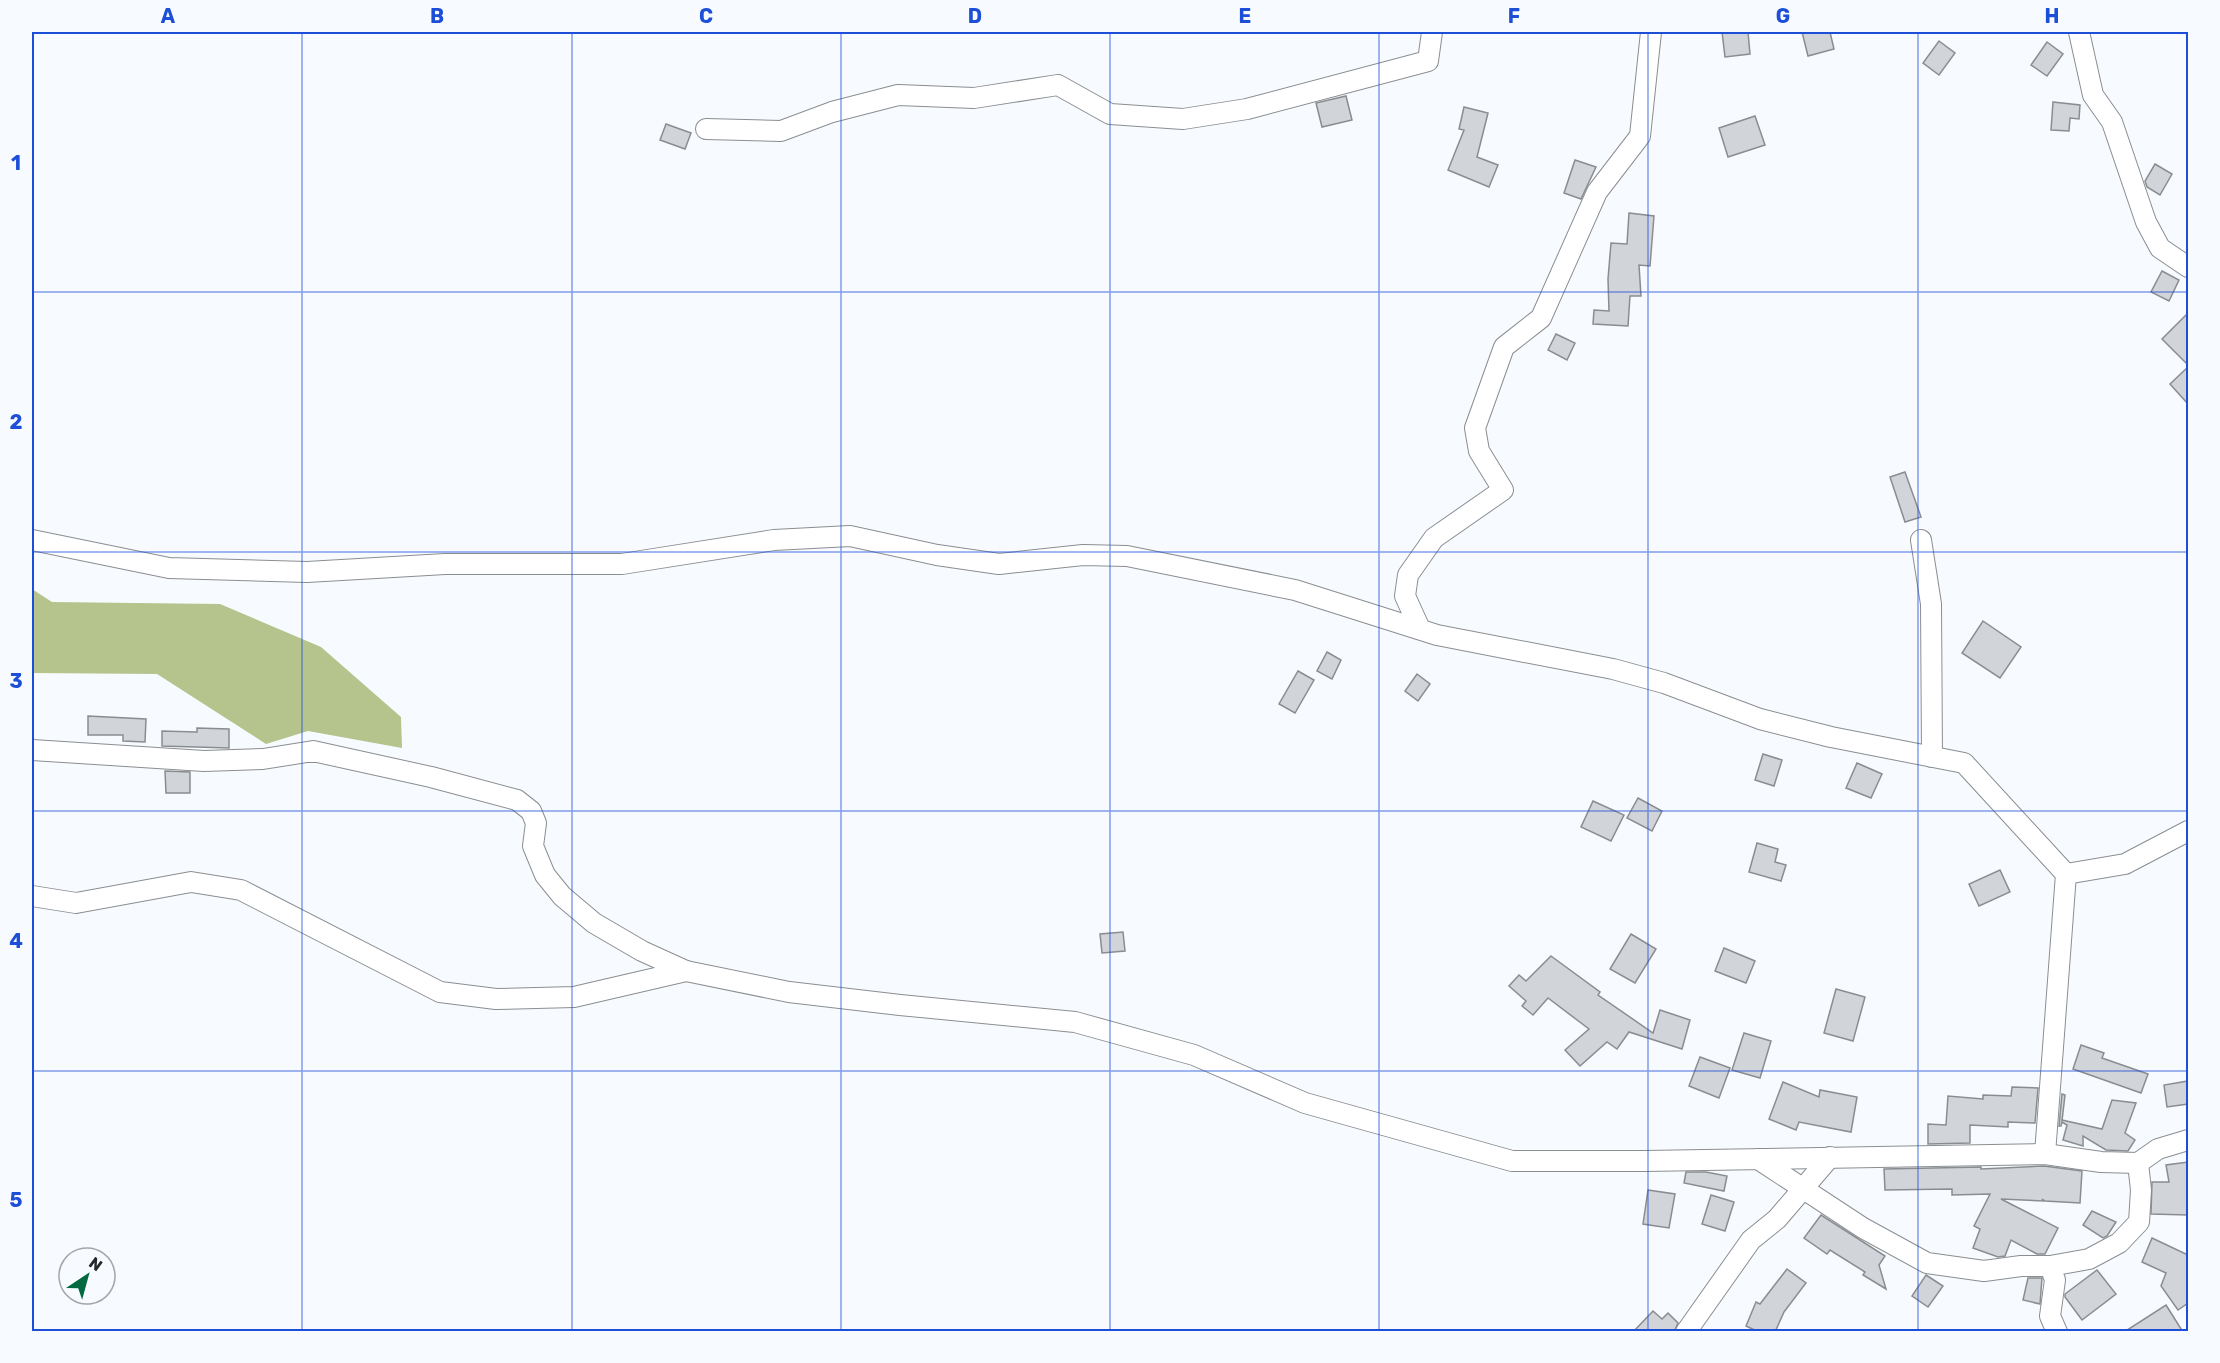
<svg xmlns="http://www.w3.org/2000/svg" width="2220" height="1363" font-family="Rubik,sans-serif">
	<style>
		.forest { fill: #b5c38c }
		.building { fill: #d1d4d8; stroke: #8a8d90; stroke-width: 1.5 }
		.lines { fill: none; stroke-linecap: round; stroke-linejoin: round }
		.street-casing { stroke: #8b8e91; stroke-width: 22 }
		.street { stroke: #fff; stroke-width: 20 }
		.grid { fill: none; stroke: #1d4ed8; stroke-width: 1.5; stroke-opacity: 0.55 }
		.neatline { fill: none; stroke: #1d4ed8; stroke-width: 2 }
		.grid-label { font-size: 20px; text-anchor: middle; font-weight: bold; fill: #1d4ed8 }
	</style>
	<rect width="100%" height="100%" fill="#f7fbff"/>
	<path class="forest" d="M 32,589 L 52,602 L 220,604 L 321,647 L 401,717 L 402,748 L 308,731 L 266,744 L 157,674 L 32,673 Z"/>
	<g class="building">
		<path d="M 1722,32 L 1748,32 L 1750,54 L 1725,57 Z"/>
		<path d="M 1802,32 L 1830,32 L 1834,49 L 1808,56 Z"/>
		<path d="M 1939,41 L 1955,53 L 1939,75 L 1923,63 Z"/>
		<path d="M 2047,42 L 2063,54 L 2047,76 L 2031,65 Z"/>
		<path d="M 1346,96 L 1352,120 L 1322,127 L 1316,103 Z"/>
		<path d="M 2053,102 L 2080,105 L 2079,119 L 2070,118 L 2069,131 L 2051,130 Z"/>
		<path d="M 1464,107 L 1488,113 L 1477,157 L 1498,165 L 1489,187 L 1448,170 L 1464,130 L 1459,129 Z"/>
		<path d="M 1755,116 L 1765,145 L 1728,157 L 1719,128 Z"/>
		<path d="M 666,124 L 691,133 L 685,149 L 660,140 Z"/>
		<path d="M 1575,160 L 1596,167 L 1581,199 L 1564,193 Z"/>
		<path d="M 2155,164 L 2172,174 L 2160,195 L 2147,187 L 2145,181 Z"/>
		<path d="M 1629,213 L 1654,216 L 1650,266 L 1639,265 L 1641,296 L 1630,296 L 1628,326 L 1593,324 L 1594,310 L 1609,311 L 1608,279 L 1611,243 L 1627,244 Z"/>
		<path d="M 2162,271 L 2179,280 L 2169,301 L 2151,292 Z"/>
		<path d="M 2188,313 L 2188,365 L 2162,339 Z"/>
		<path d="M 1556,334 L 1575,343 L 1567,360 L 1548,350 Z"/>
		<path d="M 2188,367 L 2188,404 L 2170,384 Z"/>
		<path d="M 1905,472 L 1921,517 L 1905,522 L 1890,477 Z"/>
		<path d="M 1983,621 L 2021,647 L 2000,678 L 1962,653 Z"/>
		<path d="M 1327,652 L 1341,660 L 1332,679 L 1317,671 Z"/>
		<path d="M 1298,671 L 1314,680 L 1295,713 L 1279,704 Z"/>
		<path d="M 1417,674 L 1430,684 L 1418,701 L 1405,691 Z"/>
		<path d="M 88,716 L 146,719 L 145,742 L 123,741 L 123,735 L 88,735 Z"/>
		<path d="M 197,728 L 229,729 L 229,748 L 162,746 L 162,731 L 197,732 Z"/>
		<path d="M 1763,754 L 1782,760 L 1774,786 L 1755,780 Z"/>
		<path d="M 1857,763 L 1882,774 L 1871,798 L 1846,788 Z"/>
		<path d="M 165,771 L 190,772 L 190,793 L 166,793 Z"/>
		<path d="M 1638,798 L 1662,811 L 1652,831 L 1627,818 Z"/>
		<path d="M 1593,801 L 1624,815 L 1611,841 L 1581,827 Z"/>
		<path d="M 1757,843 L 1778,849 L 1775,862 L 1786,865 L 1781,881 L 1749,872 Z"/>
		<path d="M 2000,870 L 2010,892 L 1979,906 L 1969,884 Z"/>
		<path d="M 1123,932 L 1125,951 L 1102,953 L 1100,934 Z"/>
		<path d="M 1631,934 L 1656,949 L 1635,983 L 1610,969 Z"/>
		<path d="M 1724,948 L 1755,961 L 1746,983 L 1715,971 Z"/>
		<path d="M 1551,956 L 1600,992 L 1598,995 L 1653,1033 L 1660,1010 L 1690,1020 L 1682,1049 L 1629,1032 L 1617,1049 L 1607,1042 L 1580,1066 L 1565,1050 L 1589,1029 L 1548,998 L 1533,1015 L 1522,1006 L 1526,1001 L 1509,986 L 1519,975 L 1526,981 Z"/>
		<path d="M 1836,989 L 1865,997 L 1853,1041 L 1824,1033 Z"/>
		<path d="M 1744,1033 L 1771,1041 L 1760,1078 L 1732,1070 Z"/>
		<path d="M 2081,1045 L 2104,1053 L 2102,1058 L 2148,1074 L 2141,1093 L 2073,1069 Z"/>
		<path d="M 1700,1057 L 1730,1068 L 1719,1098 L 1689,1086 Z"/>
		<path d="M 2188,1081 L 2188,1104 L 2167,1107 L 2164,1085 Z"/>
		<path d="M 1783,1082 L 1819,1097 L 1820,1090 L 1857,1097 L 1851,1132 L 1799,1122 L 1796,1130 L 1769,1119 Z"/>
		<path d="M 2012,1087 L 2038,1088 L 2035,1123 L 2008,1122 L 2008,1127 L 1970,1125 L 1970,1143 L 1928,1144 L 1928,1124 L 1946,1125 L 1948,1096 L 1983,1099 L 1983,1095 L 2011,1096 Z"/>
		<path d="M 2062,1094 L 2065,1095 L 2062,1121 L 2062,1120 L 2102,1129 L 2112,1100 L 2136,1103 L 2125,1133 L 2135,1140 L 2128,1151 L 2106,1150 L 2083,1136 L 2083,1146 L 2063,1140 L 2067,1125 L 2062,1122 L 2061,1126 L 2059,1126 Z"/>
		<path d="M 2188,1162 L 2188,1215 L 2151,1214 L 2152,1182 L 2169,1182 L 2166,1165 Z"/>
		<path d="M 2044,1166 L 2082,1171 L 2080,1203 L 2045,1201 L 2042,1199 L 2044,1201 L 2001,1199 L 2058,1228 L 2045,1254 L 2037,1254 L 2011,1240 L 2005,1256 L 1998,1257 L 1973,1248 L 1980,1229 L 1974,1226 L 1990,1194 L 1952,1195 L 1952,1189 L 1885,1190 L 1884,1169 L 1981,1167 L 1981,1169 Z"/>
		<path d="M 1686,1172 L 1706,1172 L 1727,1176 L 1724,1191 L 1684,1183 Z"/>
		<path d="M 1648,1190 L 1675,1194 L 1669,1228 L 1643,1224 Z"/>
		<path d="M 1711,1195 L 1734,1202 L 1725,1231 L 1702,1224 Z"/>
		<path d="M 2092,1211 L 2116,1222 L 2107,1236 L 2103,1238 L 2083,1225 Z"/>
		<path d="M 1821,1215 L 1885,1256 L 1879,1265 L 1886,1289 L 1863,1275 L 1865,1272 L 1830,1250 L 1827,1254 L 1804,1238 Z"/>
		<path d="M 2152,1238 L 2188,1255 L 2188,1303 L 2178,1310 L 2161,1286 L 2166,1273 L 2142,1262 Z"/>
		<path d="M 1787,1269 L 1806,1283 L 1784,1312 L 1775,1332 L 1759,1332 L 1746,1326 L 1756,1302 L 1760,1304 Z"/>
		<path d="M 2097,1270 L 2116,1294 L 2082,1320 L 2065,1297 L 2065,1294 Z"/>
		<path d="M 1926,1275 L 1943,1286 L 1928,1307 L 1912,1296 Z"/>
		<path d="M 2028,1278 L 2042,1278 L 2040,1304 L 2023,1300 Z"/>
		<path d="M 2166,1305 L 2183,1332 L 2124,1332 Z"/>
		<path d="M 1653,1311 L 1662,1319 L 1668,1313 L 1678,1323 L 1674,1332 L 1633,1332 Z"/>
	</g>
	<g class="lines">
		<defs>
			<g id="street">
				<path d="M 2079,32 L 2093,95 L 2112,122 L 2146,222 L 2160,248 L 2188,267"/>
				<path d="M 706,129 L 781,131 L 832,112 L 898,95 L 974,98 L 1058,85 L 1110,114 L 1183,119 L 1247,109 L 1428,61 L 1432,32"/>
				<path d="M 32,540 L 169,568 L 307,572 L 445,564 L 622,564 L 774,540 L 850,536 L 937,555 L 999,564 L 1083,555 L 1127,556 L 1295,590 L 1437,635 L 1613,669 L 1664,683 L 1760,719 L 1831,737 L 1964,763 L 2066,874 L 2045,1154"/>
				<path d="M 1921,540 L 1931,604 L 1932,757"/>
				<path d="M 1420,629 L 1405,596 L 1408,575 L 1434,538 L 1503,490 L 1479,451 L 1475,428 L 1504,347 L 1541,318 L 1597,192 L 1640,136 L 1651,32"/>
				<path d="M 32,750 L 204,761 L 263,759 L 313,751 L 431,777 L 517,800 L 531,811 L 536,823 L 533,846 L 545,875 L 562,896 L 594,923 L 642,951 L 686,971"/>
				<path d="M 2066,874 L 2125,864 L 2188,831"/>
				<path d="M 32,896 L 76,903 L 191,882 L 241,890 L 440,992 L 496,999 L 574,997 L 686,971 L 789,992 L 900,1005 L 1075,1022 L 1194,1055 L 1305,1103 L 1512,1161 L 1645,1161 L 2045,1154 L 2101,1162 L 2138,1163 L 2158,1149 L 2188,1140"/>
				<path d="M 1758,1159 L 1863,1228 L 1927,1263 L 1984,1271 L 2021,1266 L 2050,1266 L 2089,1259 L 2119,1243 L 2139,1222 L 2141,1190 L 2138,1163"/>
				<path d="M 2050,1266 L 2055,1280 L 2050,1316 L 2057,1332"/>
				<path d="M 1686,1332 L 1751,1240 L 1777,1219 L 1830,1157"/>
			</g>
		</defs>
		<use href="#street" class="street-casing"/>
		<use href="#street" class="street"/>
	</g>
	<path class="grid" d="M 302,32 L 302,1332M 572,32 L 572,1332M 841,32 L 841,1332M 1110,32 L 1110,1332M 1379,32 L 1379,1332M 1648,32 L 1648,1332M 1918,32 L 1918,1332M 32,292 L 2188,292M 32,552 L 2188,552M 32,811 L 2188,811M 32,1071 L 2188,1071"/>
	<rect width="2220" height="1363" fill="none" stroke="#f7fbff" stroke-width="66"/>
	<g transform="translate(87 1276) rotate(36)"><circle r="28" fill="#f7fbff" stroke="#a3a6a9" stroke-width="1.5"/>
	<path d="M0-4.5L10 22L0 15L-10 22Z" fill="#026a40"/>
	<text y="-9" font-size="16" font-weight="bold" text-anchor="middle" fill="#262728">N</text>
	</g>
	<rect x="33" y="33" width="2154" height="1297" class="neatline"/>
	<g class="grid-label">
		<text x="168" y="23">A</text>
		<text x="437" y="23">B</text>
		<text x="706" y="23">C</text>
		<text x="975" y="23">D</text>
		<text x="1245" y="23">E</text>
		<text x="1514" y="23">F</text>
		<text x="1783" y="23">G</text>
		<text x="2052" y="23">H</text>
		<text x="16" y="170">1</text>
		<text x="16" y="429">2</text>
		<text x="16" y="688">3</text>
		<text x="16" y="948">4</text>
		<text x="16" y="1207">5</text>
	</g>
</svg>
